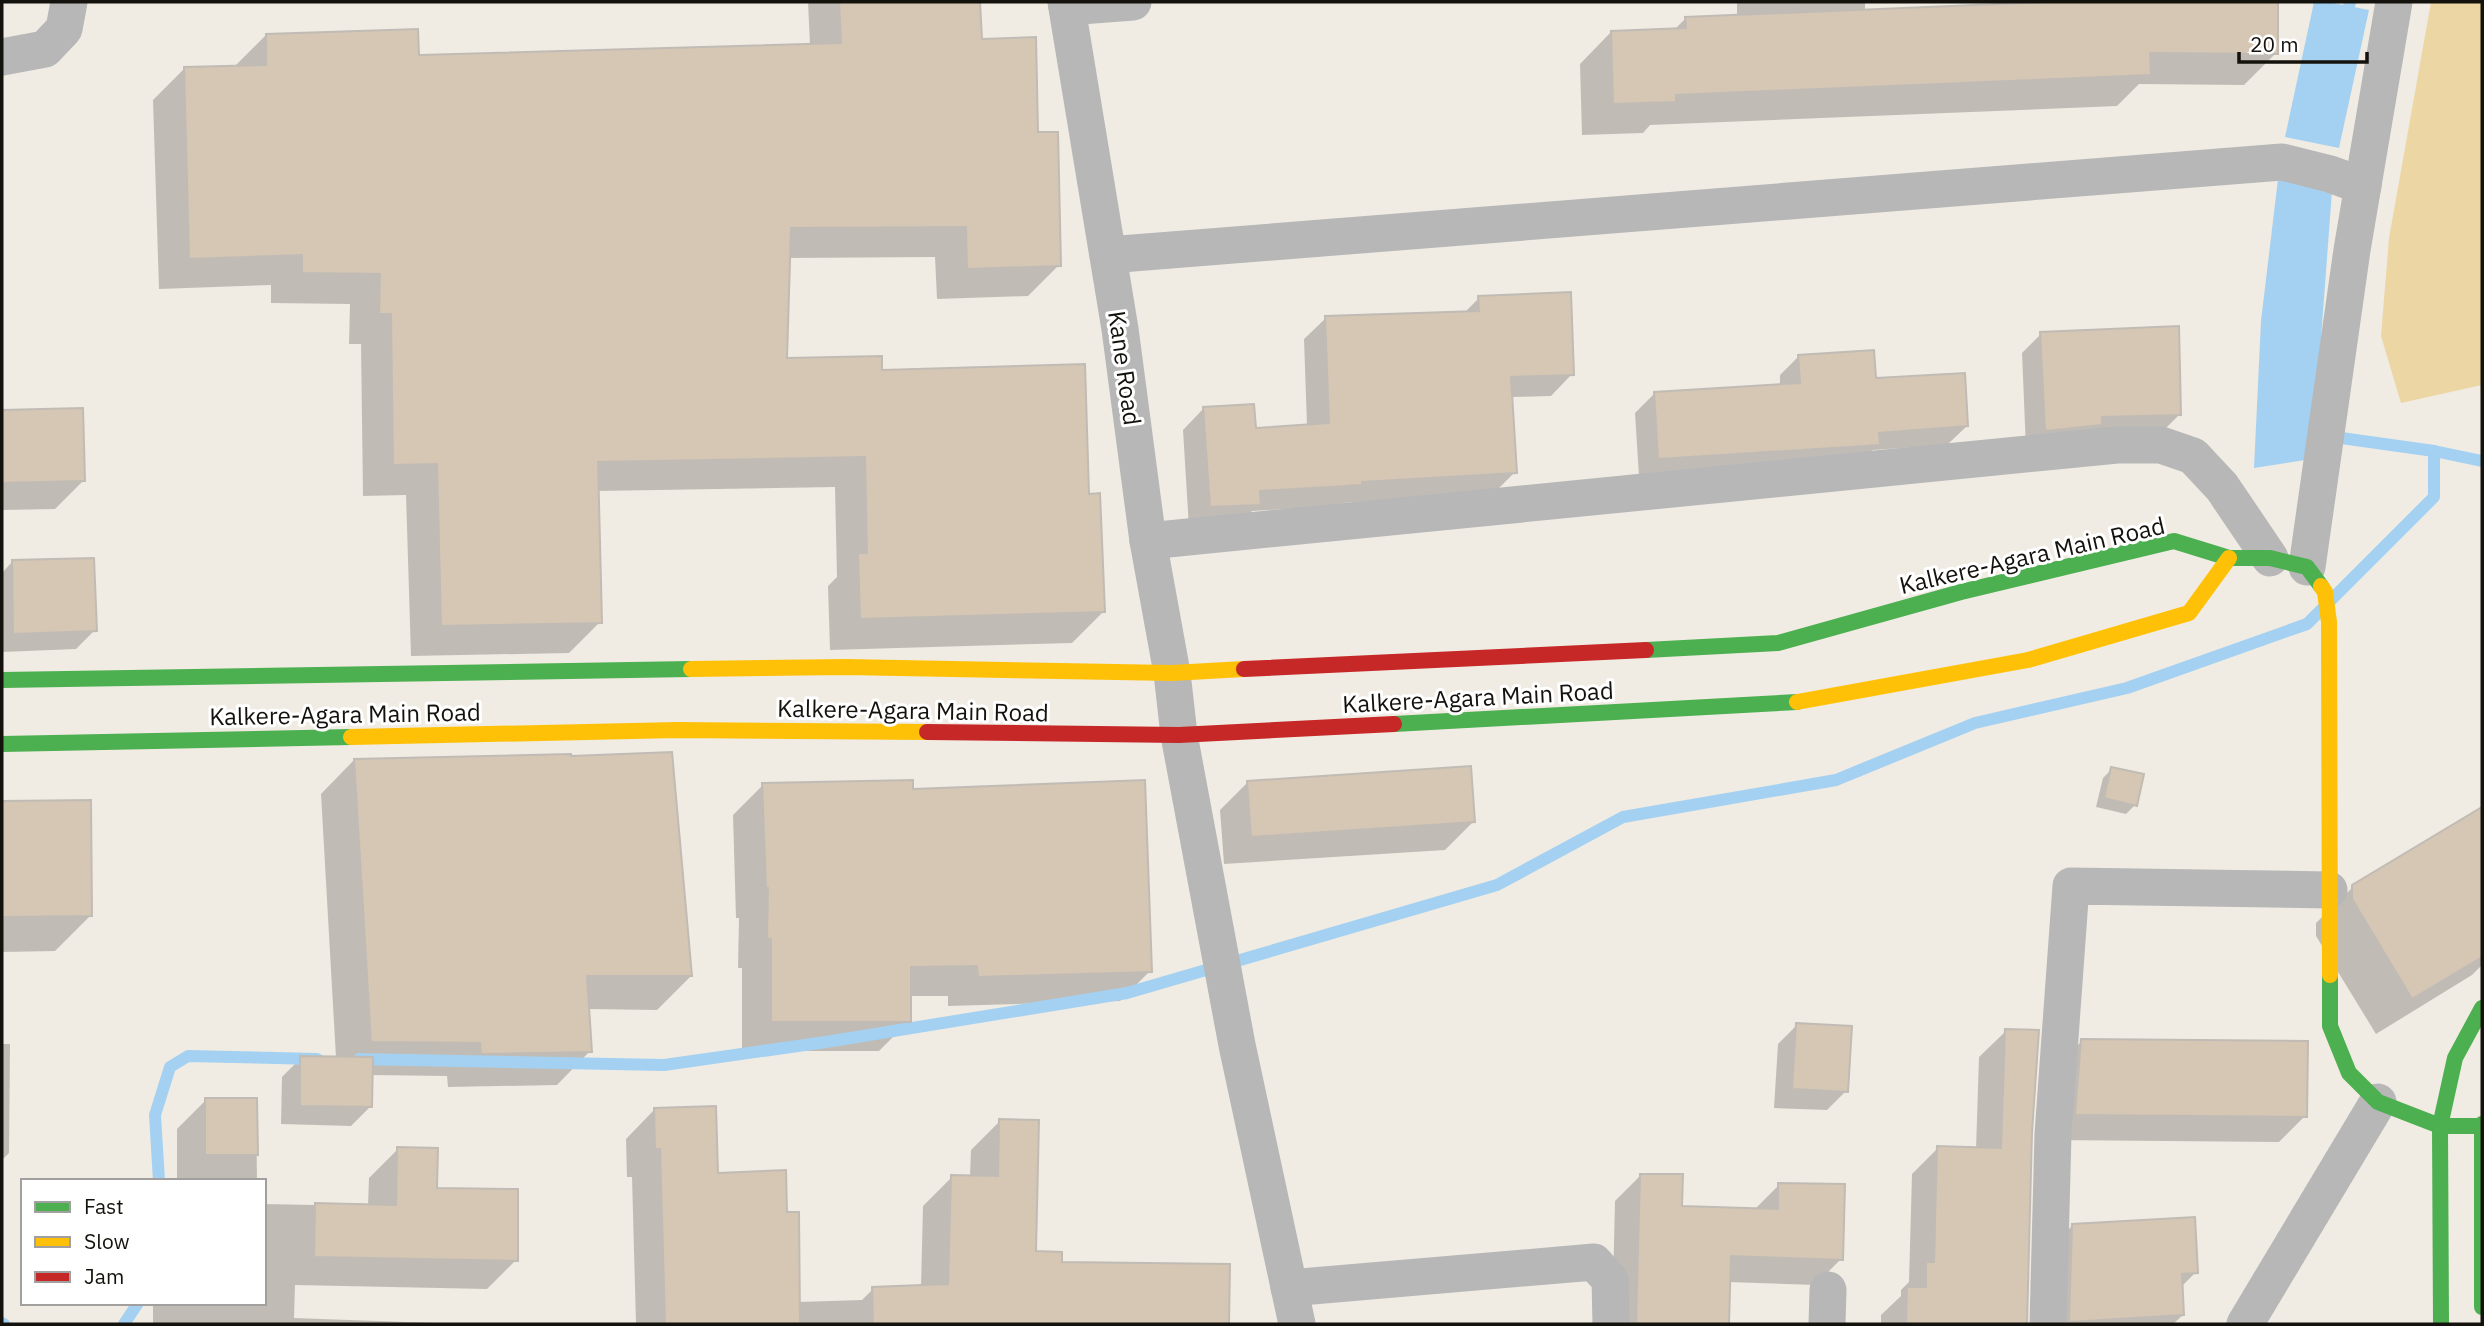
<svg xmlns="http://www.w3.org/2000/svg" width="2484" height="1326" font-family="'IBM Plex Sans',sans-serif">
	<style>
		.green { fill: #ecd7a4 }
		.water { fill: #a4d1f2 }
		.shadow { fill: #0003 }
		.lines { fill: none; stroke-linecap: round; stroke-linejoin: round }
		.stream { stroke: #a4d1f2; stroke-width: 12 }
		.building { fill: #d6c6b4; stroke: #c0bcb5; stroke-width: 2 }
		.street { stroke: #b7b7b8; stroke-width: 37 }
		.fast { stroke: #4caf50; stroke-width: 16 }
		.slow { stroke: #ffc107; stroke-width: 16 }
		.jam { stroke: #c62828; stroke-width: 16 }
		.labels { text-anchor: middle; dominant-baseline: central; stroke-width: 6; stroke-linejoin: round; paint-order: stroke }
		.street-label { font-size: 24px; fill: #14120c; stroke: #fff }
	</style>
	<rect width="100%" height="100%" fill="#f0ece3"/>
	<path class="green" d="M 2431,2 L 2482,2 L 2482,385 L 2401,403 L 2381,336 L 2389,238 Z"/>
	<g class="water">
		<path d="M 2314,2 L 2328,2 L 2369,10 L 2339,148 L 2285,137 Z"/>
		<path d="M 2278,179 L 2332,191 L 2312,459 L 2254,468 L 2261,321 Z"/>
	</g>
	<g class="shadow">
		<path d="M 808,2 L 978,2 L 980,40 L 1036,134 L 1059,265 L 1028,296 L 937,299 L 935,257 L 788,258 L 786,359 L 880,372 L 1087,495 L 1103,612 L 1072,643 L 830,650 L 828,586 L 837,577 L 835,487 L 597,491 L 600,622 L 569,653 L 411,656 L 406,495 L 363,496 L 361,344 L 349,344 L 350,304 L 271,303 L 271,285 L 159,289 L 153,100 L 184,69 L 235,66 L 266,35 L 417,56 L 810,45 Z"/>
		<path d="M 1737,2 L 1865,2 L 1865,11 L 2090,2 L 2277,2 L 2276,53 L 2244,85 L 2139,84 L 2117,106 L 1650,125 L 1643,133 L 1582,135 L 1580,64 L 1611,32 L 1674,30 L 1686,18 L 1737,16 Z"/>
		<path d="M 1479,298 L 1572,374 L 1551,396 L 1511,397 L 1515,472 L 1493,494 L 1342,503 L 1339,506 L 1252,511 L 1237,526 L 1189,528 L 1183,430 L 1204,408 L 1254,429 L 1307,426 L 1304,339 L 1326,318 L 1464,313 Z"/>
		<path d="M 2041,334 L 2179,415 L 2160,434 L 2026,449 L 2022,353 Z"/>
		<path d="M 1799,356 L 1967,426 L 1947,445 L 1873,450 L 1859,464 L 1639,477 L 1635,413 L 1654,394 L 1780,386 L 1780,375 Z"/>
		<path d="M 82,410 L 83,481 L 55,509 L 2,510 L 2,412 Z"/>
		<path d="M 12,562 L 95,630 L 76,649 L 2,652 L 2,573 Z"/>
		<path d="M 354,760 L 691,976 L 657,1010 L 587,1009 L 590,1051 L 557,1085 L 448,1087 L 447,1076 L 371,1075 L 370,1107 L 351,1126 L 281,1124 L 282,1077 L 301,1058 L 336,1058 L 321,794 Z"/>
		<path d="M 2112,769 L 2135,805 L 2126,814 L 2096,807 L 2103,778 Z"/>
		<path d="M 1248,782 L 1473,822 L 1445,850 L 1224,864 L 1220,810 Z"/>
		<path d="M 763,785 L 911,790 L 1150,971 L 1120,1001 L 948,1006 L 948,996 L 909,996 L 909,1021 L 879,1051 L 742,1051 L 742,968 L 738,968 L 739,918 L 736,918 L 733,815 Z"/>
		<path d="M 89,801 L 91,915 L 55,951 L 2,952 L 2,803 Z"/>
		<path d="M 2482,809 L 2482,965 L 2472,975 L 2376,1034 L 2316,936 L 2316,923 L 2353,887 Z"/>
		<path d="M 1797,1025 L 1846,1091 L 1827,1110 L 1774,1108 L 1778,1044 Z"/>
		<path d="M 2006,1031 L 2030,1133 L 2025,1324 L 1881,1324 L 1881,1315 L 1901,1296 L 1901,1290 L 1909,1282 L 1912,1174 L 1938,1148 L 1976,1149 L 1979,1057 Z"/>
		<path d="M 2082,1041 L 2305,1116 L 2279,1142 L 2050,1140 L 2055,1067 Z"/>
		<path d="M 2,1044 L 10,1044 L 9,1153 L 2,1160 Z"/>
		<path d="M 256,1099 L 257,1181 L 177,1181 L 177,1129 L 206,1100 Z"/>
		<path d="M 654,1110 L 716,1175 L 785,1214 L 798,1302 L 862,1300 L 873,1289 L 921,1287 L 923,1206 L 952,1177 L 970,1177 L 971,1150 L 1000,1121 L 1034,1253 L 1060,1264 L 1228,1266 L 1227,1324 L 636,1324 L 632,1177 L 627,1177 L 626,1139 Z"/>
		<path d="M 398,1149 L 435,1190 L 516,1260 L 487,1289 L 295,1285 L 294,1318 L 462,1324 L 153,1324 L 153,1303 L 264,1303 L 264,1204 L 368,1206 L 369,1178 Z"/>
		<path d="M 1641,1175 L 1680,1208 L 1754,1210 L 1779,1185 L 1841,1259 L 1815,1285 L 1728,1282 L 1727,1324 L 1612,1324 L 1615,1201 Z"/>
		<path d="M 2072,1226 L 2196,1272 L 2181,1287 L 2183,1315 L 2173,1324 L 2044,1324 L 2046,1252 Z"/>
	</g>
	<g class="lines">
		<g class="stream">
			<path d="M 2345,22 L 2350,2"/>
			<path d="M 2327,436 L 2434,451 L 2482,461"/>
			<path d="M 359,1059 L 664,1065 L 826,1042 L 1127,993 L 1497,885 L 1623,817 L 1836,780 L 1975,723 L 2127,688 L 2307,624 L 2434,497 L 2434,451"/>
			<path d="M 159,1181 L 155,1115 L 170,1067 L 188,1056 L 317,1059"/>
			<path d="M 2,1323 L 4,1324"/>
			<path d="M 124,1324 L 138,1303"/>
		</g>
	</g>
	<g class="building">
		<path d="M 839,2 L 980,2 L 982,39 L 1036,37 L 1038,132 L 1058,132 L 1061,266 L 967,269 L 966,227 L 791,228 L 787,358 L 882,356 L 882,370 L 1085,364 L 1089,494 L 1100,493 L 1105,612 L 860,619 L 858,553 L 867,553 L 865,457 L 598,462 L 602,623 L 441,626 L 437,464 L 393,465 L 391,314 L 379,314 L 380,274 L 302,273 L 302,255 L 189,259 L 184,67 L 266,65 L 266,34 L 418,29 L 419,55 L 841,43 Z"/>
		<path d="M 2047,2 L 2278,2 L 2278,54 L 2150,53 L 2151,75 L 1676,95 L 1676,102 L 1613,104 L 1611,31 L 1686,28 L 1685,17 Z"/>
		<path d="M 1571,292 L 1574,375 L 1511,377 L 1517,473 L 1362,482 L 1362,485 L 1260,491 L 1261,505 L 1210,507 L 1203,407 L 1254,404 L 1256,428 L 1329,423 L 1325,316 L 1479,311 L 1478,296 Z"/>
		<path d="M 2179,326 L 2181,415 L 2102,417 L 2102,425 L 2045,431 L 2040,332 Z"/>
		<path d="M 1874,350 L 1876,378 L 1965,373 L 1968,426 L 1879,433 L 1880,445 L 1658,459 L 1654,392 L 1800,383 L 1798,355 Z"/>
		<path d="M 83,408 L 85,481 L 2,483 L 2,410 Z"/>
		<path d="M 94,558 L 97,631 L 13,634 L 12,560 Z"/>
		<path d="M 672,752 L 692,976 L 587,976 L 592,1052 L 481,1054 L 480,1043 L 371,1042 L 354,759 L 571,754 L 571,756 Z"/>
		<path d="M 1471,766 L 1475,822 L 1251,837 L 1247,781 Z"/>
		<path d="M 2111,767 L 2144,774 L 2137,806 L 2104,798 Z"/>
		<path d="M 913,780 L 913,789 L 1145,780 L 1152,972 L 978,977 L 977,966 L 911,967 L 911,1022 L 771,1022 L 771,939 L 767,938 L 768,888 L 766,888 L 762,783 Z"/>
		<path d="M 91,800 L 92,916 L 2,917 L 2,801 Z"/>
		<path d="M 2482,807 L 2482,957 L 2412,999 L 2352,899 L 2352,885 Z"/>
		<path d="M 1796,1023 L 1852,1026 L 1848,1092 L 1792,1089 Z"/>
		<path d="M 2005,1029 L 2039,1030 L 2032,1132 L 2027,1324 L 1906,1324 L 1907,1287 L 1926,1287 L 1926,1262 L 1934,1262 L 1937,1146 L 2001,1148 Z"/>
		<path d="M 2081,1039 L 2308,1041 L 2307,1117 L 2075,1115 Z"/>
		<path d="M 300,1056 L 373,1057 L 372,1107 L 300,1106 Z"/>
		<path d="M 205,1098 L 257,1098 L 258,1155 L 205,1155 Z"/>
		<path d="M 716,1106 L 718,1173 L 786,1170 L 787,1212 L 799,1212 L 800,1324 L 665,1324 L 660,1149 L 655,1149 L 654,1108 Z"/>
		<path d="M 999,1119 L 1039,1120 L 1036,1251 L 1062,1252 L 1062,1262 L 1230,1264 L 1229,1324 L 873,1324 L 872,1287 L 948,1284 L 951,1175 L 998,1176 Z"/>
		<path d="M 397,1147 L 438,1148 L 437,1188 L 518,1189 L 518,1261 L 314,1257 L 315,1203 L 396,1205 Z"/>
		<path d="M 1640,1174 L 1683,1174 L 1682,1206 L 1778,1209 L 1778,1183 L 1845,1184 L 1843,1260 L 1731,1256 L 1729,1324 L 1636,1324 Z"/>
		<path d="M 2195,1217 L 2198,1273 L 2182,1274 L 2184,1315 L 2069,1322 L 2072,1224 Z"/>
	</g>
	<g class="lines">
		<g class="street">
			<path d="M 1066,2 L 1120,329 L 1148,541 L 1172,673 L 1179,735 L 1237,1045 L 1297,1324"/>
			<path d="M 1067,7 L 1133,2"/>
			<path d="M 2,57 L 45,49 L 64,29 L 69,2"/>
			<path d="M 1108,255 L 2282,162 L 2330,174 L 2363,186"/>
			<path d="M 1148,541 L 2117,445 L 2161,445 L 2193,456 L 2222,487 L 2270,558"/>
			<path d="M 2307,567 L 2352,250 L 2394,2"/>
			<path d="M 1289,1288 L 1594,1262 L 1610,1280 L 1611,1324"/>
			<path d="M 1827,1324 L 1828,1290"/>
			<path d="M 2048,1324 L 2053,1134 L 2071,886 L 2329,890"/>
			<path d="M 2245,1324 L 2378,1102"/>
		</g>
		<g class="fast">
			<path d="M 1646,650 L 1778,643 L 1961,592 L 2174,541 L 2229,558 L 2270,558 L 2307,567 L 2321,586"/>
			<path d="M 2,680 L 691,669"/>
			<path d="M 1394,724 L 1797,702"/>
			<path d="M 2,744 L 351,737"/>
			<path d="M 2330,975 L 2330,1026 L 2349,1073 L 2378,1102 L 2440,1126 L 2481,1126"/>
			<path d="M 2482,1124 L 2482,1307"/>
			<path d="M 2441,1324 L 2440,1126 L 2455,1058 L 2482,1008"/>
		</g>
		<g class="slow">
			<path d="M 2321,586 L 2325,592 L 2329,622 L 2330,975"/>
			<path d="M 691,669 L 846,667 L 1172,673 L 1244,669"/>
			<path d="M 1797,702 L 2028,660 L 2189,613 L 2229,558"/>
			<path d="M 351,737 L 677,730 L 927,732"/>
		</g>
		<g class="jam">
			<path d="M 1244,669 L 1646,650"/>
			<path d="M 927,732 L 1179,735 L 1394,724"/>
		</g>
	</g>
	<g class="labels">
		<g class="street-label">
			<text transform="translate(1125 368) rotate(82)">Kane Road</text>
			<text transform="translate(2032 555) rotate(-13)">Kalkere-Agara Main Road</text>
			<text transform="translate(1478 697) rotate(-3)">Kalkere-Agara Main Road</text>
			<text transform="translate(913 710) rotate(1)">Kalkere-Agara Main Road</text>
			<text transform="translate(345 714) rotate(-1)">Kalkere-Agara Main Road</text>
		</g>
	</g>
	<rect width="2484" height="1326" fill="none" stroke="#14120c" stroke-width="7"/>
	<rect x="21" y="1179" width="245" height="126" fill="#ffffff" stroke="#a1a09e" stroke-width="2"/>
	<rect x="35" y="1202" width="35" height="10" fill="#4caf50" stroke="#a1a09e" stroke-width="2"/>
	<text x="84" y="1214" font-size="21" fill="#14120c">Fast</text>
	<rect x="35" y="1237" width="35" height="10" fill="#ffc107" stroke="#a1a09e" stroke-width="2"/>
	<text x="84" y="1249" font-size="21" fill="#14120c">Slow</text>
	<rect x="35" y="1272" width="35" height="10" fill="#c62828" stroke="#a1a09e" stroke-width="2"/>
	<text x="84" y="1284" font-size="21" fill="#14120c">Jam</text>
	<path d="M2239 52v10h128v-10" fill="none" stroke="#14120c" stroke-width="3.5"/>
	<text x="2250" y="52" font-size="21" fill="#14120c" stroke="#ffffff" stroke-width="5" paint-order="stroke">20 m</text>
</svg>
